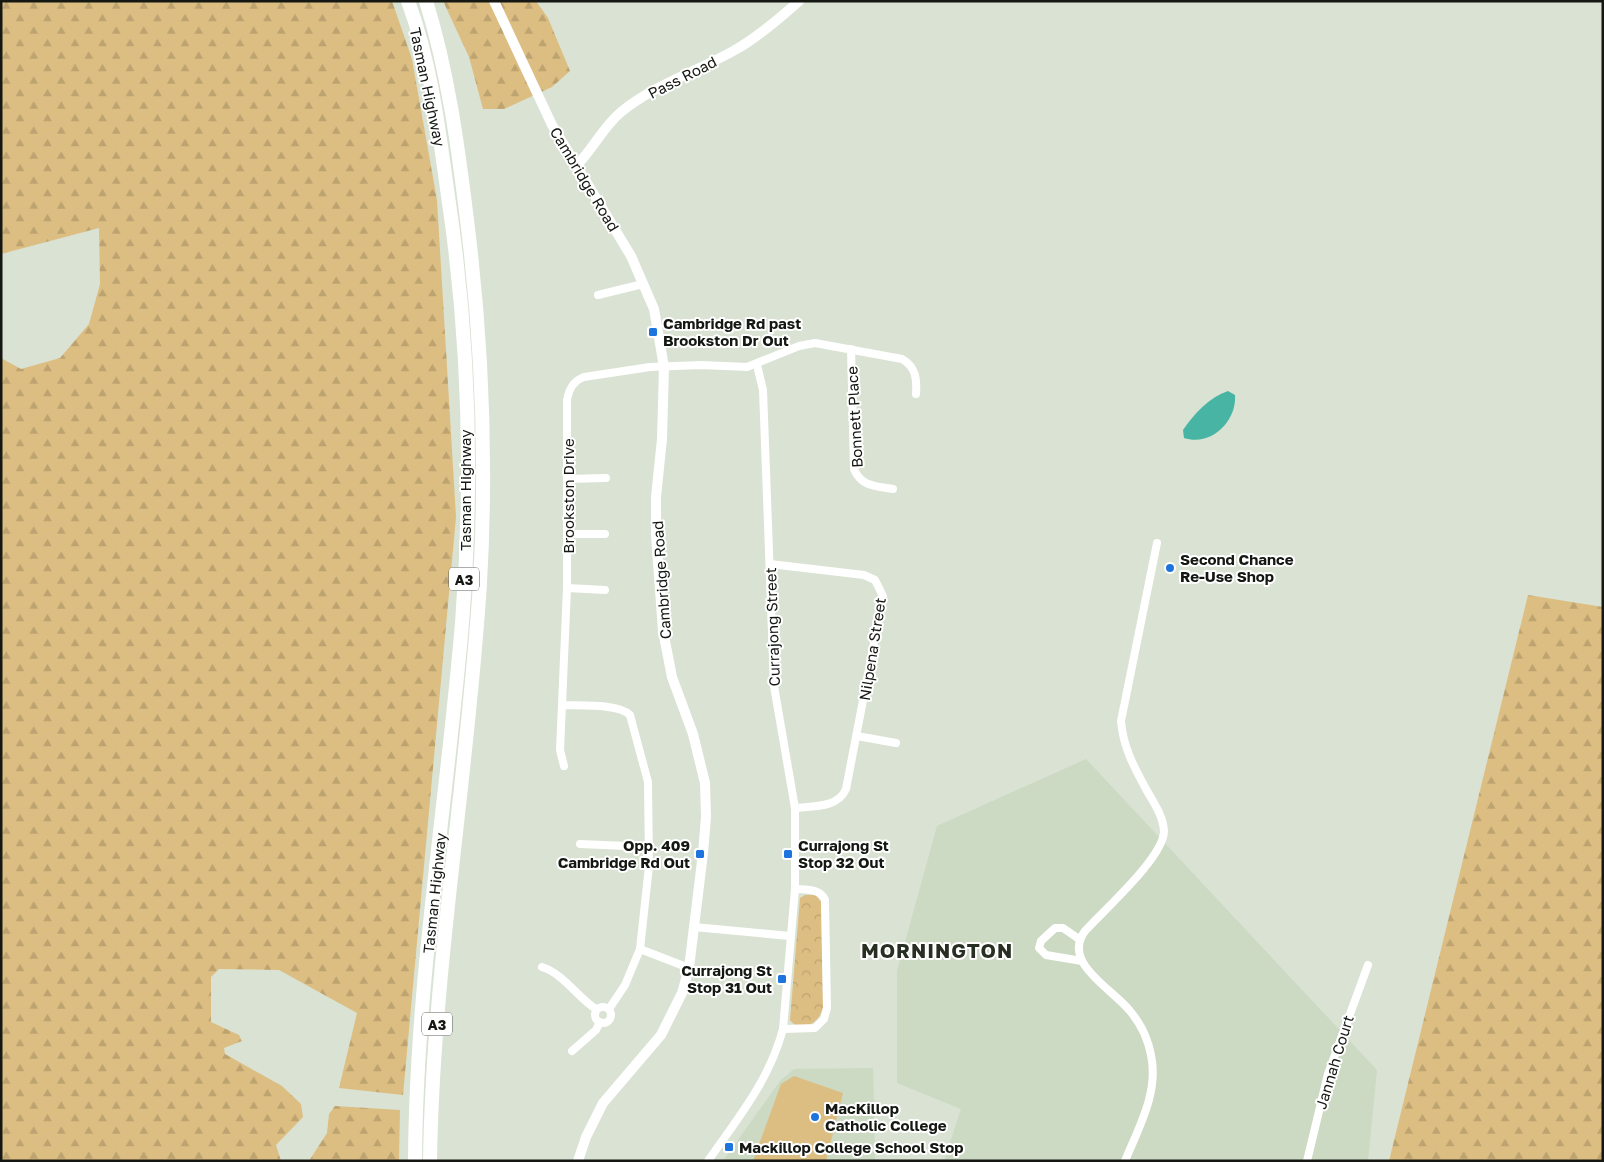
<svg xmlns="http://www.w3.org/2000/svg" width="1604" height="1162" font-family="'Golos Text',sans-serif">
	<style>
		.built { fill: #ccd9c3 }
		.forest { fill: url(#forest-firs) }
		.park { fill: url(#park-crowns) }
		.pitch { fill: #ddbe82 }
		.water { fill: #47b4a4 }
		.lines { fill: none; stroke-linecap: round; stroke-linejoin: round }
		.street { stroke: #fff; stroke-width: 8 }
		.secondary { stroke: #fff; stroke-width: 10 }
		.highway { stroke: #fff; stroke-width: 14 }
		.poi-dot { fill: #1e74de; stroke: #fff; stroke-width: 2 }
		.labels { text-anchor: middle; dominant-baseline: central; stroke-width: 4; stroke-linejoin: round; paint-order: stroke }
		.shield { fill: #fff; stroke: #5a5d59; stroke-width: 1 }
		.shield-label { font-size: 14px; font-weight: bold; fill: #141712 }
		.street-label { font-size: 15px; fill: #141712; stroke: #fff }
		.poi-label { font-size: 15px; font-weight: bold; fill: #141712; stroke: #fff; text-anchor: start }
		.district-label { font-size: 20px; font-weight: bold; letter-spacing: 1px; fill: #272e22; stroke: #fff }
	</style>
	<defs>
		<pattern id="forest-firs" width="22" height="20" patternUnits="userSpaceOnUse" patternTransform="scale(1.25)"><rect width="22" height="20" fill="#ddbe82"/><path d="M5 1l3.5 6h-7zM16 11l3.5 6h-7z" fill="#bda36f"/></pattern>
		<pattern id="park-crowns" width="20" height="18" patternUnits="userSpaceOnUse" patternTransform="scale(1.25)"><rect width="20" height="18" fill="#ddbe82"/><path d="M2 6a3 3 0 1 1 6 0M12 15a3 3 0 1 1 6 0" fill="none" stroke="#bda36f"/></pattern>
	</defs>
	<rect width="100%" height="100%" fill="#d9e2d3"/>
	<g class="built">
		<path d="M 1086,759 L 1377,1070 L 1368,1161 L 944,1161 L 961,1109 L 897,1083 L 897,971 L 937,826 Z"/>
		<path d="M 873,1068 L 875,1161 L 723,1161 L 780,1081 L 794,1069 Z"/>
	</g>
	<g class="forest">
		<path d="M 1,1 L 392,1 L 412,59 L 437,200 L 456,517 L 403,1095 L 339,1088 L 357,1013 L 279,970 L 219,969 L 211,977 L 211,1022 L 239,1035 L 242,1041 L 224,1048 L 225,1054 L 282,1086 L 301,1104 L 303,1117 L 276,1145 L 281,1161 L 1,1161 L 1,358 L 21,369 L 60,358 L 89,324 L 100,284 L 99,228 L 1,254 Z"/>
		<path d="M 443,1 L 536,1 L 548,18 L 570,71 L 552,87 L 504,109 L 483,109 L 469,57 Z"/>
		<path d="M 1528,595 L 1603,607 L 1603,1161 L 1389,1161 Z"/>
		<path d="M 335,1106 L 400,1110 L 399,1161 L 309,1161 L 327,1133 L 329,1114 Z"/>
	</g>
	<path class="park" d="M 805,895 L 816,895 L 821,902 L 823,1006 C 822,1021 801,1035 790,1020 L 800,898 Z"/>
	<path class="pitch" d="M 794,1076 L 843,1093 L 826,1161 L 753,1161 L 781,1084 Z"/>
	<path class="water" d="M 1228,391 L 1235,395 C 1237,421 1211,447 1184,438 L 1183,430 C 1194,414 1208,398 1228,391 Z"/>
	<g class="lines">
		<g class="street">
			<path d="M 598,295 L 643,284"/>
			<path d="M 851,349 L 854,469 C 861,487 877,486 893,489"/>
			<path d="M 568,479 L 606,478"/>
			<path d="M 568,534 L 605,534"/>
			<path d="M 770,564 L 864,575 L 875,580 L 883,596 L 846,789 C 838,808 813,806 795,808"/>
			<path d="M 567,588 L 605,590"/>
			<path d="M 562,705 L 567,588 L 567,400 C 569,389 573,381 584,377 L 650,367 L 701,365 L 747,367 L 799,346 L 815,343 L 902,359 C 916,367 917,379 916,394"/>
			<path d="M 857,736 L 896,743"/>
			<path d="M 564,766 L 560,750 L 562,705 C 578,706 619,703 630,715 L 648,782 L 649,866 L 640,949 L 625,985 L 609,1009"/>
			<path d="M 580,844 L 650,847"/>
			<path d="M 694,927 L 790,936"/>
			<path d="M 1079,939 L 1063,928 L 1055,928 L 1041,941 L 1039,948 L 1046,955 L 1082,961"/>
			<path d="M 640,949 L 689,968"/>
			<path d="M 542,967 C 564,974 577,997 596,1009"/>
			<circle cx="603" cy="1015" r="8"/>
			<path d="M 783,1029 L 815,1028 L 824,1019 L 827,1008 L 825,900 C 820,888 805,890 795,889"/>
			<path d="M 572,1051 L 596,1030 L 600,1022"/>
			<path d="M 708,1161 C 738,1118 769,1081 783,1029 L 795,889 L 795,808 L 774,686 L 763,390 L 757,365"/>
			<path d="M 1125,1161 C 1139,1127 1159,1092 1151,1055 C 1148,1039 1141,1024 1130,1011 C 1113,989 1061,963 1085,931 C 1104,910 1164,857 1164,831 C 1163,815 1153,802 1146,789 C 1134,767 1123,747 1121,721 L 1157,543"/>
			<path d="M 1307,1161 L 1328,1074 L 1368,965"/>
		</g>
		<g class="secondary">
			<path d="M 494,1 L 552,125 L 631,256 L 654,309 L 664,367 L 662,439 L 656,497 L 656,535 L 663,631 L 672,677 L 693,734 L 705,783 L 706,817 L 703,853 L 689,968 L 682,993 L 661,1035 L 603,1103 L 586,1137 L 578,1161"/>
			<path d="M 577,165 C 593,149 603,127 621,112 C 654,85 698,71 735,50 C 758,37 779,19 799,1"/>
		</g>
		<g class="highway">
			<path d="M 408,1 C 431,63 439,131 448,196 C 469,336 473,482 462,623 C 447,803 416,981 415,1161"/>
			<path d="M 426,1 C 448,72 458,146 467,220 C 482,340 487,462 480,583 C 468,776 433,967 430,1161"/>
		</g>
	</g>
	<g class="poi-dot">
		<rect x="648" y="327" width="10" height="10" rx="2.5"/>
		<circle cx="1170" cy="568" r="5"/>
		<rect x="695" y="849" width="10" height="10" rx="2.5"/>
		<rect x="783" y="849" width="10" height="10" rx="2.5"/>
		<rect x="777" y="974" width="10" height="10" rx="2.5"/>
		<circle cx="815" cy="1117" r="5"/>
		<rect x="724" y="1142" width="10" height="10" rx="2.5"/>
	</g>
	<g class="labels">
		<g class="shield">
			<rect x="449" y="567.5" width="30" height="23" rx="4"/>
			<rect x="422" y="1012.5" width="30" height="23" rx="4"/>
		</g>
		<g class="shield-label">
			<text x="464" y="579">A3</text>
			<text x="437" y="1024">A3</text>
		</g>
		<g class="street-label">
			<text transform="translate(682 77) rotate(-27)">Pass Road</text>
			<text transform="translate(428 87) rotate(78)">Tasman Highway</text>
			<text transform="translate(585 179) rotate(59)">Cambridge Road</text>
			<text transform="translate(854 417) rotate(-93)">Bonnett Place</text>
			<text transform="translate(465 490) rotate(-90)">Tasman Highway</text>
			<text transform="translate(568 496) rotate(-90)">Brookston Drive</text>
			<text transform="translate(661 580) rotate(-94)">Cambridge Road</text>
			<text transform="translate(772 627) rotate(-92)">Currajong Street</text>
			<text transform="translate(872 649) rotate(-81)">Nilpena Street</text>
			<text transform="translate(434 893) rotate(-84)">Tasman Highway</text>
			<text transform="translate(1334 1062) rotate(-73)">Jannah Court</text>
		</g>
		<g class="poi-label">
			<text x="663" y="323">Cambridge Rd past<tspan x="663" dy="17">Brookston Dr Out</tspan></text>
			<text x="1180" y="559">Second Chance<tspan x="1180" dy="17">Re-Use Shop</tspan></text>
			<text x="690" y="845" text-anchor="end">Opp. 409<tspan x="690" dy="17">Cambridge Rd Out</tspan></text>
			<text x="798" y="845">Currajong St<tspan x="798" dy="17">Stop 32 Out</tspan></text>
			<text x="772" y="970" text-anchor="end">Currajong St<tspan x="772" dy="17">Stop 31 Out</tspan></text>
			<text x="825" y="1108">MacKillop<tspan x="825" dy="17">Catholic College</tspan></text>
			<text x="739" y="1147">Mackillop College School Stop</text>
		</g>
		<g class="district-label">
			<text x="937" y="950">MORNINGTON</text>
		</g>
	</g>
	<rect width="1604" height="1162" fill="none" stroke="#141712" stroke-width="5"/>
</svg>
